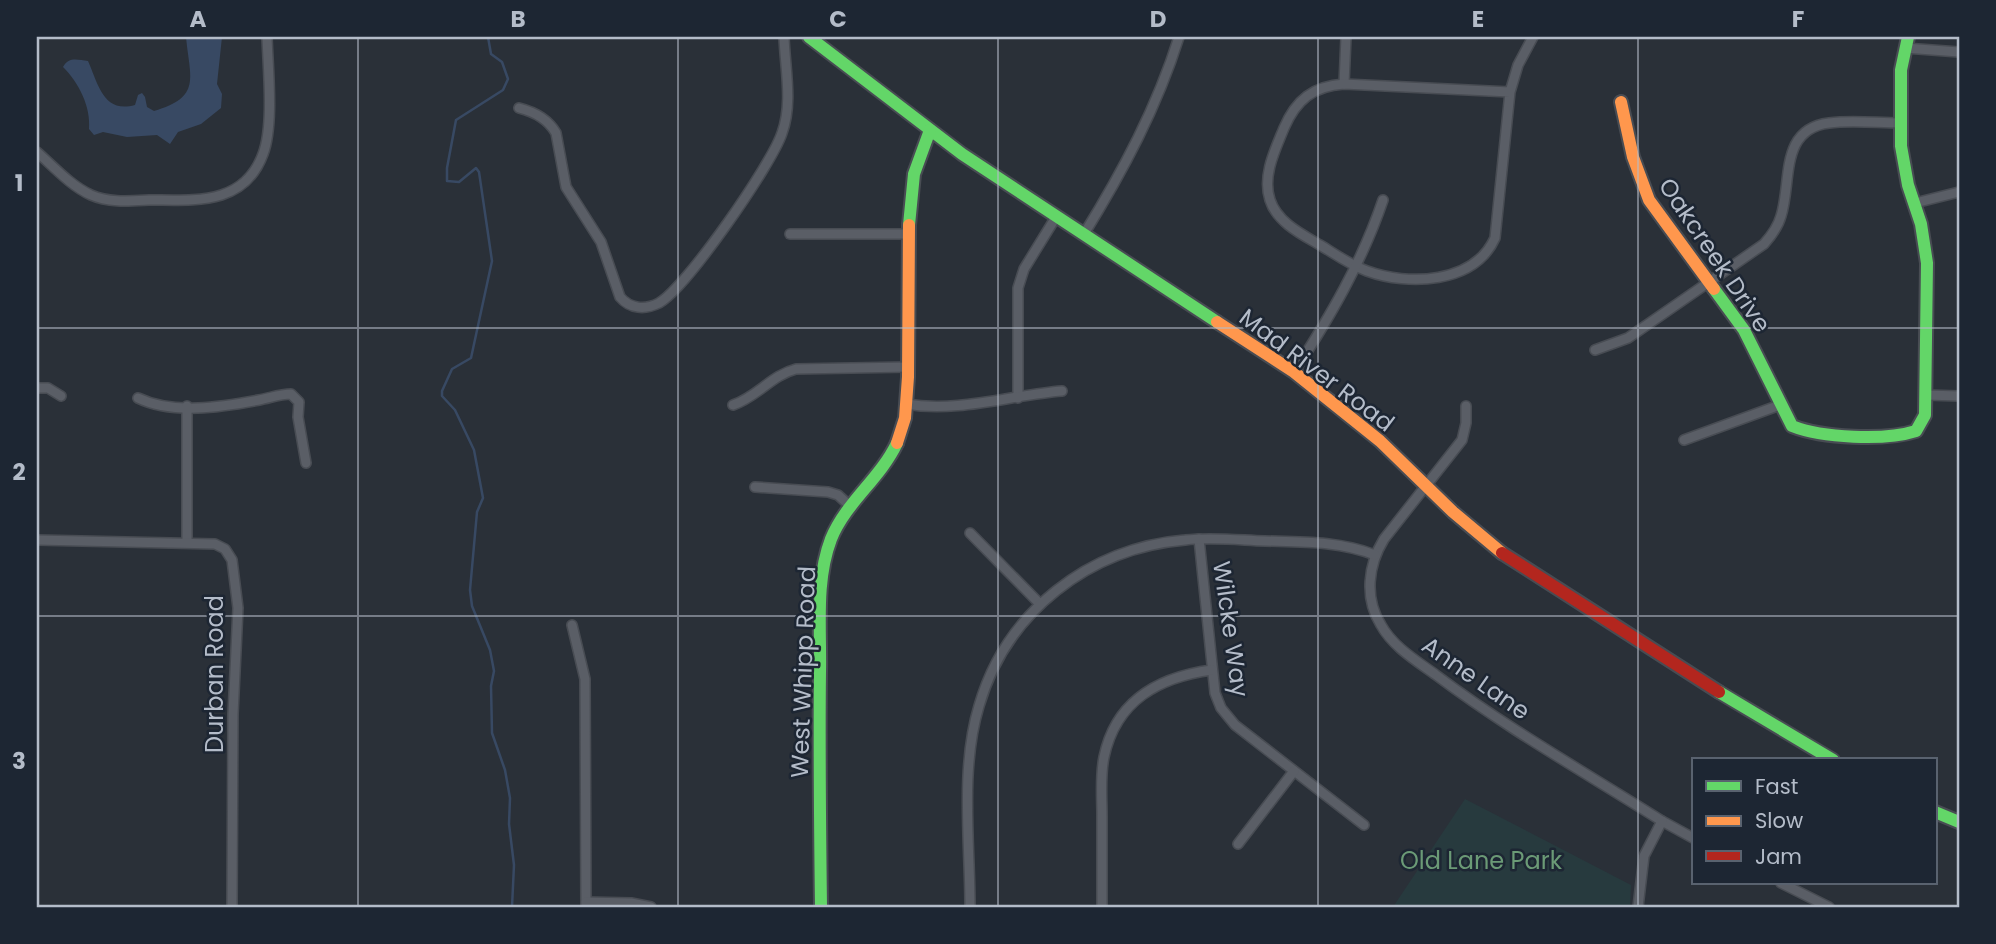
<svg xmlns="http://www.w3.org/2000/svg" width="1996" height="944" font-family="Poppins,sans-serif">
	<style>
		.green { fill: #273a3e }
		.water { fill: #384963 }
		.lines { fill: none; stroke-linecap: round; stroke-linejoin: round }
		.stream { stroke: #384963; stroke-width: 2.5 }
		.street-casing { stroke: #484c53; stroke-width: 12 }
		.fast-casing { stroke: #484c53; stroke-width: 16 }
		.slow-casing { stroke: #484c53; stroke-width: 16 }
		.jam-casing { stroke: #484c53; stroke-width: 16 }
		.street { stroke: #5a5e66; stroke-width: 9 }
		.fast { stroke: #63d668; stroke-width: 12 }
		.slow { stroke: #ff974d; stroke-width: 12 }
		.jam { stroke: #b3261e; stroke-width: 12 }
		.grid { fill: none; stroke: #b4bcc9; stroke-width: 2; stroke-opacity: 0.55 }
		.labels { text-anchor: middle; dominant-baseline: central; stroke-width: 5; stroke-linejoin: round; paint-order: stroke }
		.street-label { font-size: 24px; fill: #b4bcc9; stroke: #1d2633 }
		.park-label { font-size: 24px; fill: #6b9a76; stroke: #1d2633 }
		.neatline { fill: none; stroke: #b4bcc9; stroke-width: 2.5 }
		.grid-label { font-size: 23px; text-anchor: middle; font-weight: bold; fill: #b4bcc9 }
	</style>
	<rect width="100%" height="100%" fill="#2a3038"/>
	<path class="green" d="M 1465,799 L 1631,885 L 1630,907 L 1393,907 Z"/>
	<path class="water" d="M 186,37 L 222,37 L 217,84 L 222,94 L 221,108 L 201,124 L 178,132 L 170,144 L 157,135 L 127,137 L 103,132 L 94,135 L 89,129 C 91,107 79,83 63,67 C 69,56 78,60 88,61 C 98,83 103,114 135,105 L 138,95 L 142,93 L 145,97 L 147,107 L 154,111 C 202,97 190,79 186,37 Z"/>
	<g class="lines">
		<path class="stream" d="M 488,37 L 491,54 L 502,62 L 508,79 L 503,90 L 456,120 L 447,168 L 447,181 L 459,182 L 476,168 L 479,172 L 492,261 L 471,358 L 452,369 L 442,391 L 442,396 L 455,410 L 474,450 L 483,498 L 477,512 L 470,590 L 472,606 L 490,650 L 494,671 L 491,686 L 492,733 L 505,770 L 510,798 L 509,824 L 514,865 L 512,907"/>
		<defs>
			<g id="street">
				<path d="M 1905,48 L 1959,52"/>
				<path d="M 1344,84 L 1346,37"/>
				<path d="M 1510,92 L 1344,84 C 1313,86 1296,100 1284,128 C 1275,150 1262,176 1270,200 C 1277,222 1301,234 1320,245 C 1335,254 1350,265 1367,271 C 1408,286 1474,284 1495,238 L 1510,92 L 1518,65 L 1533,37"/>
				<path d="M 519,108 C 535,112 548,119 556,133 L 566,187 L 601,242 L 620,297 C 630,309 645,310 659,303 C 686,288 772,164 782,133 C 793,103 785,68 784,37"/>
				<path d="M 37,152 C 54,167 71,186 91,195 C 109,203 130,201 149,200 C 194,200 244,206 263,154 C 274,125 268,69 267,37"/>
				<path d="M 1915,203 L 1959,192"/>
				<path d="M 790,234 L 909,234"/>
				<path d="M 1084,234 C 1123,171 1157,107 1179,37"/>
				<path d="M 1595,350 L 1628,338 L 1764,244 C 1772,235 1778,227 1781,216 C 1792,182 1779,129 1829,123 C 1852,120 1877,123 1900,123"/>
				<path d="M 1294,372 C 1330,317 1362,262 1383,200"/>
				<path d="M 37,388 L 48,388 L 61,396"/>
				<path d="M 1926,395 L 1959,396"/>
				<path d="M 138,398 C 173,415 222,407 259,400 C 270,398 280,394 291,394 L 299,402 L 298,417 L 306,463"/>
				<path d="M 1018,398 L 1018,288 L 1024,269 L 1056,217"/>
				<path d="M 906,404 C 958,413 1011,395 1062,391"/>
				<path d="M 733,405 C 757,397 772,375 796,369 L 908,367"/>
				<path d="M 187,406 L 187,542"/>
				<path d="M 1466,406 L 1466,423 L 1462,440 L 1384,539 C 1368,565 1364,598 1381,625 C 1393,647 1417,661 1436,675 C 1508,729 1586,773 1662,821 L 1693,838"/>
				<path d="M 1684,440 L 1780,405"/>
				<path d="M 755,487 L 828,492 L 838,495 L 850,506"/>
				<path d="M 970,533 L 1040,604"/>
				<path d="M 1199,539 L 1215,693 L 1221,708 L 1235,725 L 1364,825"/>
				<path d="M 37,540 L 215,544 L 225,549 L 232,560 L 238,608 L 233,714 L 232,907"/>
				<path d="M 572,625 L 585,679 L 586,907"/>
				<path d="M 1238,844 L 1294,771"/>
				<path d="M 1781,883 L 1829,907"/>
				<path d="M 586,902 L 631,903 L 651,907"/>
				<path d="M 970,907 C 970,843 960,768 979,706 C 1006,612 1089,548 1185,540 C 1212,537 1238,540 1265,541 C 1302,542 1339,541 1375,555"/>
				<path d="M 1102,907 C 1102,877 1102,846 1102,816 C 1102,797 1100,776 1104,757 C 1116,700 1159,677 1212,670"/>
				<path d="M 1638,907 L 1644,856 L 1662,821"/>
			</g>
			<g id="fast">
				<path d="M 809,37 L 962,154 L 1217,322"/>
				<path d="M 909,225 L 914,174 L 930,130"/>
				<path d="M 1714,289 L 1744,330 L 1792,426 C 1822,438 1885,441 1916,431 L 1925,415 L 1927,263 L 1921,224 L 1908,185 L 1901,146 L 1901,70 L 1908,37"/>
				<path d="M 1719,692 L 1833,760"/>
				<path d="M 1935,812 L 1959,822"/>
				<path d="M 821,907 C 820,829 819,750 820,672 C 821,629 815,581 831,539 C 846,502 880,479 897,443"/>
			</g>
			<g id="slow">
				<path d="M 1621,102 L 1633,157 L 1649,200 L 1714,289"/>
				<path d="M 1217,322 L 1294,372 L 1380,441 L 1453,512 L 1502,553"/>
				<path d="M 897,443 L 905,418 L 908,377 L 909,225"/>
			</g>
			<path id="jam" d="M 1502,553 L 1719,692"/>
		</defs>
		<use href="#street" class="street-casing"/>
		<use href="#fast" class="fast-casing"/>
		<use href="#slow" class="slow-casing"/>
		<use href="#jam" class="jam-casing"/>
		<use href="#street" class="street"/>
		<use href="#fast" class="fast"/>
		<use href="#slow" class="slow"/>
		<use href="#jam" class="jam"/>
	</g>
	<path class="grid" d="M 358,37 L 358,907M 678,37 L 678,907M 998,37 L 998,907M 1318,37 L 1318,907M 1638,37 L 1638,907M 37,328 L 1959,328M 37,616 L 1959,616"/>
	<g class="labels">
		<g class="street-label">
			<text transform="translate(1715 255) rotate(56)">Oakcreek Drive</text>
			<text transform="translate(1317 370) rotate(37)">Mad River Road</text>
			<text transform="translate(1231 629) rotate(82)">Wilcke Way</text>
			<text transform="translate(803 672) rotate(-88)">West Whipp Road</text>
			<text transform="translate(214 674) rotate(-90)">Durban Road</text>
			<text transform="translate(1476 678) rotate(35)">Anne Lane</text>
		</g>
		<g class="park-label">
			<text x="1481" y="860">Old Lane Park</text>
		</g>
	</g>
	<rect width="1996" height="944" fill="none" stroke="#1d2633" stroke-width="77"/>
	<rect x="1692" y="758" width="245" height="126" fill="#1d2633" stroke="#59626f" stroke-width="2"/>
	<rect x="1706" y="781" width="35" height="10" fill="#63d668" stroke="#59626f" stroke-width="2"/>
	<text x="1755" y="794" font-size="21" fill="#b4bcc9">Fast</text>
	<rect x="1706" y="816" width="35" height="10" fill="#ff974d" stroke="#59626f" stroke-width="2"/>
	<text x="1755" y="828" font-size="21" fill="#b4bcc9">Slow</text>
	<rect x="1706" y="851" width="35" height="10" fill="#b3261e" stroke="#59626f" stroke-width="2"/>
	<text x="1755" y="864" font-size="21" fill="#b4bcc9">Jam</text>
	<rect x="38" y="38" width="1920" height="868" class="neatline"/>
	<g class="grid-label">
		<text x="198" y="27">A</text>
		<text x="518" y="27">B</text>
		<text x="838" y="27">C</text>
		<text x="1158" y="27">D</text>
		<text x="1478" y="27">E</text>
		<text x="1798" y="27">F</text>
		<text x="19" y="191">1</text>
		<text x="19" y="480">2</text>
		<text x="19" y="769">3</text>
	</g>
</svg>
